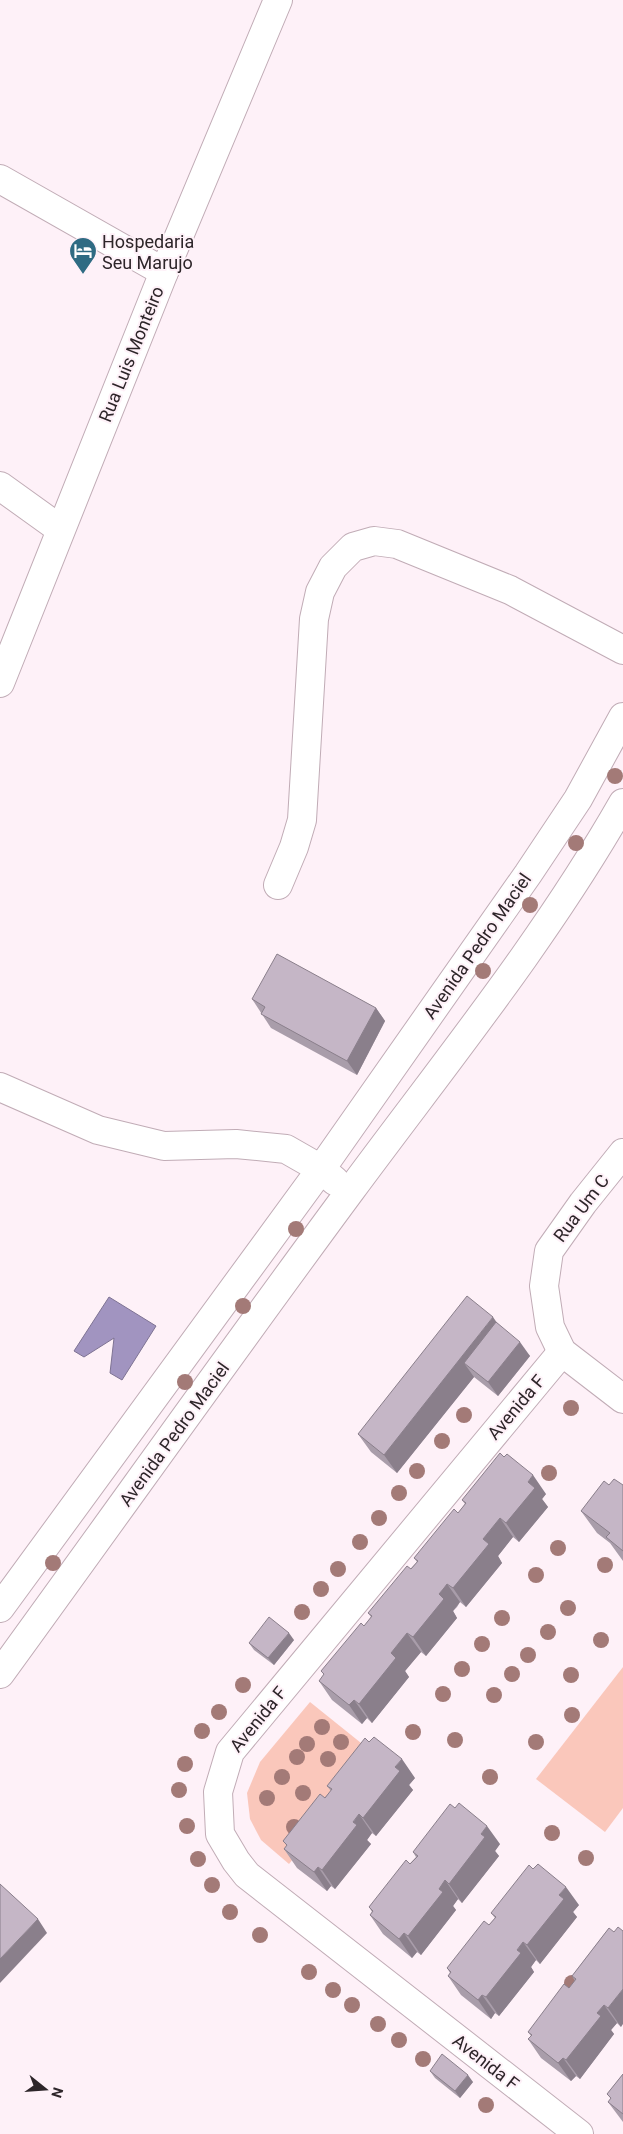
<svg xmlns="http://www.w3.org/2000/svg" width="623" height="2134" font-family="Roboto,sans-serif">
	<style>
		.green { fill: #fac7bb }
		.water { fill: #a194c0; stroke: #7e7393 }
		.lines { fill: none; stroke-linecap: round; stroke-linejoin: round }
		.minor-casing { stroke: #c1acb6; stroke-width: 30 }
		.minor { stroke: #fff; stroke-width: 28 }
		.tree { fill: #a37a77 }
		.wall { fill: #a99daa }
		.shaded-wall { fill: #8a7f8b }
		.building { fill: #c5b6c6; stroke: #8a7f8b }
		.labels { text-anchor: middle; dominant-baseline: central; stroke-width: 4; stroke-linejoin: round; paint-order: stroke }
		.poi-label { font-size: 18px; fill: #2d2529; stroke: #fef1f8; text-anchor: start }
		.street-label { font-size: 18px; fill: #2d2529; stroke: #fef1f8 }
	</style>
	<rect width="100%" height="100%" fill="#fef1f8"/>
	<g class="green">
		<path d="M 623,1667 L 623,1808 L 605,1832 L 536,1779 Z"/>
		<path d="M 310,1702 L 376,1755 L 289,1864 L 261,1840 L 250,1819 L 247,1793 L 260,1762 Z"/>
	</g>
	<path class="water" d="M 109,1297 L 156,1326 L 122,1380 L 110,1373 L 114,1338 L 84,1357 L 74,1351 Z"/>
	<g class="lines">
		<defs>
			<g id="minor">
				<path d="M 0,179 L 164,272"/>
				<path d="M 0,486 L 60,529"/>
				<path d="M 0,683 L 164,272 L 278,0"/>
				<path d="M 278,885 L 294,847 L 302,820 L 314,619 L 320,592 L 333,567 L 353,547 L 374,541 L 397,544 L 510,590 L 623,650"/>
				<path d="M 0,1087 L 98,1130 L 164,1146 L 236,1144 L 286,1149 L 321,1169 L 335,1181"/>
				<path d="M 623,1153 L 583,1203 L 549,1251 L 544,1286 L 550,1327 L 562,1352 L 623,1399"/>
				<path d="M 562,1352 L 230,1752 L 218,1792 L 220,1834 L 236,1861 L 247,1875 L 579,2134"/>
				<path d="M 0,1608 L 321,1169 L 528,874 L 578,799 L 623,717"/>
				<path d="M 0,1674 C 117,1513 232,1351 351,1190 C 444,1064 545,940 623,803"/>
			</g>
		</defs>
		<use href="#minor" class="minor-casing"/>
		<use href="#minor" class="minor"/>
	</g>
	<g class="tree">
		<circle cx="615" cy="776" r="8"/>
		<circle cx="576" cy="843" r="8"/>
		<circle cx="530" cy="905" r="8"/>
		<circle cx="483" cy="971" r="8"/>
		<circle cx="296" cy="1229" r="8"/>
		<circle cx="243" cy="1306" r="8"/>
		<circle cx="185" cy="1382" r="8"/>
		<circle cx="571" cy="1408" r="8"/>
		<circle cx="464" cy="1415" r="8"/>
		<circle cx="442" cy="1441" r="8"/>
		<circle cx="417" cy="1471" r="8"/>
		<circle cx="549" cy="1473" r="8"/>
		<circle cx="399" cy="1493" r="8"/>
		<circle cx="379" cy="1518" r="8"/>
		<circle cx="360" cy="1542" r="8"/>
		<circle cx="558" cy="1548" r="8"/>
		<circle cx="53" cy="1563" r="8"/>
		<circle cx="605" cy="1565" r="8"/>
		<circle cx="338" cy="1569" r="8"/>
		<circle cx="536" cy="1575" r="8"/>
		<circle cx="321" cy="1589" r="8"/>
		<circle cx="568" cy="1608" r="8"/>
		<circle cx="302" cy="1612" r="8"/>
		<circle cx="502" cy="1618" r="8"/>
		<circle cx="548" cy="1632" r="8"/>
		<circle cx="601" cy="1640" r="8"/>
		<circle cx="482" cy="1644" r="8"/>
		<circle cx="528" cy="1655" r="8"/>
		<circle cx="462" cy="1669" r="8"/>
		<circle cx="512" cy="1674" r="8"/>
		<circle cx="571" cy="1675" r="8"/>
		<circle cx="243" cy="1685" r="8"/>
		<circle cx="443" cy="1694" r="8"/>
		<circle cx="494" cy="1695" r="8"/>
		<circle cx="219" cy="1712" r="8"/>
		<circle cx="572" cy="1715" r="8"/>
		<circle cx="322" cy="1727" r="8"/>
		<circle cx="202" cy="1731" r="8"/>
		<circle cx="413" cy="1732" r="8"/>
		<circle cx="455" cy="1740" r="8"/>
		<circle cx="341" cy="1742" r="8"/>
		<circle cx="536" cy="1742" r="8"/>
		<circle cx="307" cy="1744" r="8"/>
		<circle cx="297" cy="1757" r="8"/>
		<circle cx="328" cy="1759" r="8"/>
		<circle cx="185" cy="1764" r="8"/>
		<circle cx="282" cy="1777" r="8"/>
		<circle cx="490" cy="1777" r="8"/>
		<circle cx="179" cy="1790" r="8"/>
		<circle cx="303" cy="1793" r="8"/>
		<circle cx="267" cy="1798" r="8"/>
		<circle cx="187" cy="1826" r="8"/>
		<circle cx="294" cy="1827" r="8"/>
		<circle cx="552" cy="1833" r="8"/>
		<circle cx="586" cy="1858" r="8"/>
		<circle cx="198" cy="1859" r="8"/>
		<circle cx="212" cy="1885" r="8"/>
		<circle cx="230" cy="1912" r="8"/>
		<circle cx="260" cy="1935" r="8"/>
		<circle cx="309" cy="1972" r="8"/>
		<circle cx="572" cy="1983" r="8"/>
		<circle cx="333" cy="1990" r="8"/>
		<circle cx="352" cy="2005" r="8"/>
		<circle cx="378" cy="2024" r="8"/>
		<circle cx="399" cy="2040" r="8"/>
		<circle cx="423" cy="2059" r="8"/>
		<circle cx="486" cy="2105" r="8"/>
	</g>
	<g class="wall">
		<path d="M 252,999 L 376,1008 L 385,1021 L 357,1075 L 271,1028 Z"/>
		<path d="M 496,1322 L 530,1356 L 498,1396 L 474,1377 L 397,1473 L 371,1452 L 358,1434 Z"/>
		<path d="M 609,1485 L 623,1485 L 623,1561 L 610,1543 L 597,1533 L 581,1511 Z"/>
		<path d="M 546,1494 L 542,1499 L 548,1507 L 519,1542 L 513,1537 L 498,1556 L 502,1563 L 466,1607 L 460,1602 L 457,1607 L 453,1611 L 457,1618 L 426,1656 L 421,1652 L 405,1671 L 409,1677 L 372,1723 L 367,1718 L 362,1724 L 332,1700 L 319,1681 L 324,1675 L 321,1671 L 364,1626 L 371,1617 L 368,1613 L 417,1562 L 414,1558 L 458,1513 L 465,1504 L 462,1500 Z"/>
		<path d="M 294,1640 L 274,1665 L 254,1650 L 249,1643 Z"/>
		<path d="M 415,1778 L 409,1785 L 413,1790 L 376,1836 L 372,1833 L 367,1840 L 371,1844 L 335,1889 L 331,1886 L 327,1891 L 297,1868 L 284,1849 L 287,1846 L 283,1841 L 331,1791 L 327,1786 Z"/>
		<path d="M 500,1844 L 495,1851 L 499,1856 L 462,1903 L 458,1899 L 453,1906 L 456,1910 L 421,1955 L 417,1952 L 412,1958 L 383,1934 L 370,1915 L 372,1912 L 369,1907 L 416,1857 L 413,1852 Z"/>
		<path d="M 579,1905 L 573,1912 L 577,1917 L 540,1964 L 536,1960 L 531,1967 L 534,1972 L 499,2016 L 495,2013 L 491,2019 L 461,1995 L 448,1976 L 450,1973 L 447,1968 L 489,1925 L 495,1918 L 491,1913 Z"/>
		<path d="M 609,1928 L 621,2027 L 617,2023 L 611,2030 L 614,2034 L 580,2079 L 576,2076 L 571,2081 L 541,2058 L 528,2039 L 531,2036 L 528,2032 L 569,1988 L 575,1981 L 572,1976 Z"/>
		<path d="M 430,2071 L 473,2082 L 460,2098 L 435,2078 Z"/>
		<path d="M 623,2074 L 623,2122 L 608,2102 L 611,2099 L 607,2094 Z"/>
	</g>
	<g class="shaded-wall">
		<path d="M 376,1008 L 385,1021 L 357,1075 L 347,1061 Z"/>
		<path d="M 493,1317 L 506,1336 L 464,1363 L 474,1377 L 397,1473 L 384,1455 Z"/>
		<path d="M 520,1342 L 530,1356 L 498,1396 L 488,1382 Z"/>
		<path d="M 533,1475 L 546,1494 L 542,1499 L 548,1507 L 519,1542 L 506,1523 L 528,1482 Z"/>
		<path d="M 500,1518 L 513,1537 L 498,1556 L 502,1563 L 466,1607 L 453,1588 L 483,1539 Z"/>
		<path d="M 447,1584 L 460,1602 L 453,1611 L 457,1618 L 426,1656 L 413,1637 L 439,1594 Z"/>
		<path d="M 289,1633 L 294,1640 L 274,1665 L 268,1658 Z"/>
		<path d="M 407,1633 L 421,1652 L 405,1671 L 409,1677 L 372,1723 L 359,1704 L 391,1653 Z"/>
		<path d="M 354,1700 L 367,1718 L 362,1724 L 349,1705 Z"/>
		<path d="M 402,1759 L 415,1778 L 409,1785 L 413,1790 L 376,1836 L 363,1818 L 395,1767 Z"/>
		<path d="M 359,1814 L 372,1833 L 367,1840 L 371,1844 L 335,1889 L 322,1870 Z"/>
		<path d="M 487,1826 L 500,1844 L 495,1851 L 499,1856 L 462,1903 L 449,1884 L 481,1834 Z"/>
		<path d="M 318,1867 L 331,1886 L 327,1891 L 314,1872 Z"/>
		<path d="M 445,1880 L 458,1899 L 453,1906 L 456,1910 L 421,1955 L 408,1936 Z"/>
		<path d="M 566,1887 L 579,1905 L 573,1912 L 577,1917 L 540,1964 L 527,1945 L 559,1895 Z"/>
		<path d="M 38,1919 L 47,1933 L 0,1983 L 0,1959 Z"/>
		<path d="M 404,1933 L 417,1952 L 412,1958 L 399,1939 Z"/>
		<path d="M 523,1942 L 536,1960 L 531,1967 L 534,1972 L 499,2016 L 486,1997 Z"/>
		<path d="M 623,1989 L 623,2024 L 621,2027 L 608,2008 Z"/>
		<path d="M 482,1995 L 495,2013 L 491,2019 L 478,2000 Z"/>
		<path d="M 604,2005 L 617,2023 L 611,2030 L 614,2034 L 580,2079 L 566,2060 L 597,2013 Z"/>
		<path d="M 563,2058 L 576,2076 L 571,2081 L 558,2063 Z"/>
		<path d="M 468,2075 L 473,2082 L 460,2098 L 455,2091 Z"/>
	</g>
	<g class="building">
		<path d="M 277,954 L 376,1008 L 347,1061 L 261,1014 L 265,1007 L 252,999 Z"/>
		<path d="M 467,1296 L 493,1317 L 384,1455 L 358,1434 Z"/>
		<path d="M 496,1322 L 520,1342 L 488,1382 L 464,1363 Z"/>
		<path d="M 500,1453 L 504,1457 L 507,1454 L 533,1475 L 528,1482 L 535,1488 L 506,1523 L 500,1518 L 483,1539 L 489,1544 L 453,1588 L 447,1584 L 444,1588 L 439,1594 L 444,1599 L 413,1637 L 407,1633 L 391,1653 L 396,1658 L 359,1704 L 354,1700 L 349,1705 L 319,1681 L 324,1674 L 321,1671 L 361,1623 L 364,1626 L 372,1616 L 368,1613 L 407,1566 L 411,1569 L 418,1561 L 414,1558 L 454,1509 L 458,1513 L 466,1503 L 462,1500 Z"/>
		<path d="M 614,1479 L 623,1485 L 623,1551 L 606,1537 L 610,1533 L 581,1511 L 604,1481 L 609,1485 Z"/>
		<path d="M 269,1617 L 289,1633 L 268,1658 L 249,1643 Z"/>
		<path d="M 374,1737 L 402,1759 L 395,1767 L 400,1771 L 363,1818 L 359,1814 L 353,1822 L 357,1825 L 322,1870 L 318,1867 L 314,1872 L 284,1849 L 287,1845 L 283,1841 L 320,1794 L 325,1798 L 332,1789 L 327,1786 L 365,1738 L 369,1742 Z"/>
		<path d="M 459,1803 L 487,1826 L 481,1834 L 485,1837 L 449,1884 L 445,1880 L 439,1889 L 443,1892 L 408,1936 L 404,1933 L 399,1939 L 370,1915 L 373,1911 L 369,1907 L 406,1860 L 410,1864 L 418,1856 L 413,1852 L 450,1804 L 455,1808 Z"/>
		<path d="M 538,1864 L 566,1887 L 559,1895 L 564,1899 L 527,1945 L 523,1942 L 517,1950 L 521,1953 L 486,1997 L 482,1995 L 478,2000 L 448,1976 L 451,1972 L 447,1968 L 484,1921 L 489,1925 L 496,1917 L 491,1913 L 529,1865 L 533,1869 Z"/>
		<path d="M 0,1884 L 38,1919 L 0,1959 Z"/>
		<path d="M 618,1927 L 623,1931 L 623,1989 L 608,2008 L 604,2005 L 597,2013 L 601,2016 L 566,2060 L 563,2058 L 558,2063 L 528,2039 L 532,2035 L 528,2032 L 564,1984 L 569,1988 L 576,1979 L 572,1976 L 609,1928 L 614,1932 Z"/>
		<path d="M 442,2054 L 468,2075 L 455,2091 L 430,2071 Z"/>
		<path d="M 623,2074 L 623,2114 L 608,2102 L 611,2098 L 607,2094 Z"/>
	</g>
	<defs>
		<symbol id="hotel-pin" viewBox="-11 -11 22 30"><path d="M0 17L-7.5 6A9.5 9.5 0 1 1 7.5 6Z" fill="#2f6b83" stroke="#fef1f8"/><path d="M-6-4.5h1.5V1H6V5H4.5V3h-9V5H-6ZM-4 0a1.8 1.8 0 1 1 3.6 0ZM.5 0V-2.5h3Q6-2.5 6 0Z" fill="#fff"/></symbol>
	</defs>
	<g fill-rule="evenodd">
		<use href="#hotel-pin" x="67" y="235" width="32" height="43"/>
	</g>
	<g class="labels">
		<g class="poi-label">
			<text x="102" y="241">Hospedaria<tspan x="102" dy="21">Seu Marujo</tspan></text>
		</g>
		<g class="street-label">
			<text transform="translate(131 354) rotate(-68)">Rua Luis Monteiro</text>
			<text transform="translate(477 946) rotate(-55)">Avenida Pedro Maciel</text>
			<text transform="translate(581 1208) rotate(-53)">Rua Um C</text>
			<text transform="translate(516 1407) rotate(-50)">Avenida F</text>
			<text transform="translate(174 1434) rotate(-54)">Avenida Pedro Maciel</text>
			<text transform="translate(258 1719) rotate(-51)">Avenida F</text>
			<text transform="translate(486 2062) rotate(38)">Avenida F</text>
		</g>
	</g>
	<g transform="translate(45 2089) rotate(107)" stroke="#fef1f8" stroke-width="4" paint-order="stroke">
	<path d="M0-4L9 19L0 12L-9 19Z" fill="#2d2529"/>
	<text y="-8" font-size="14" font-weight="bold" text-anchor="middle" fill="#2d2529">N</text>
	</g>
</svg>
